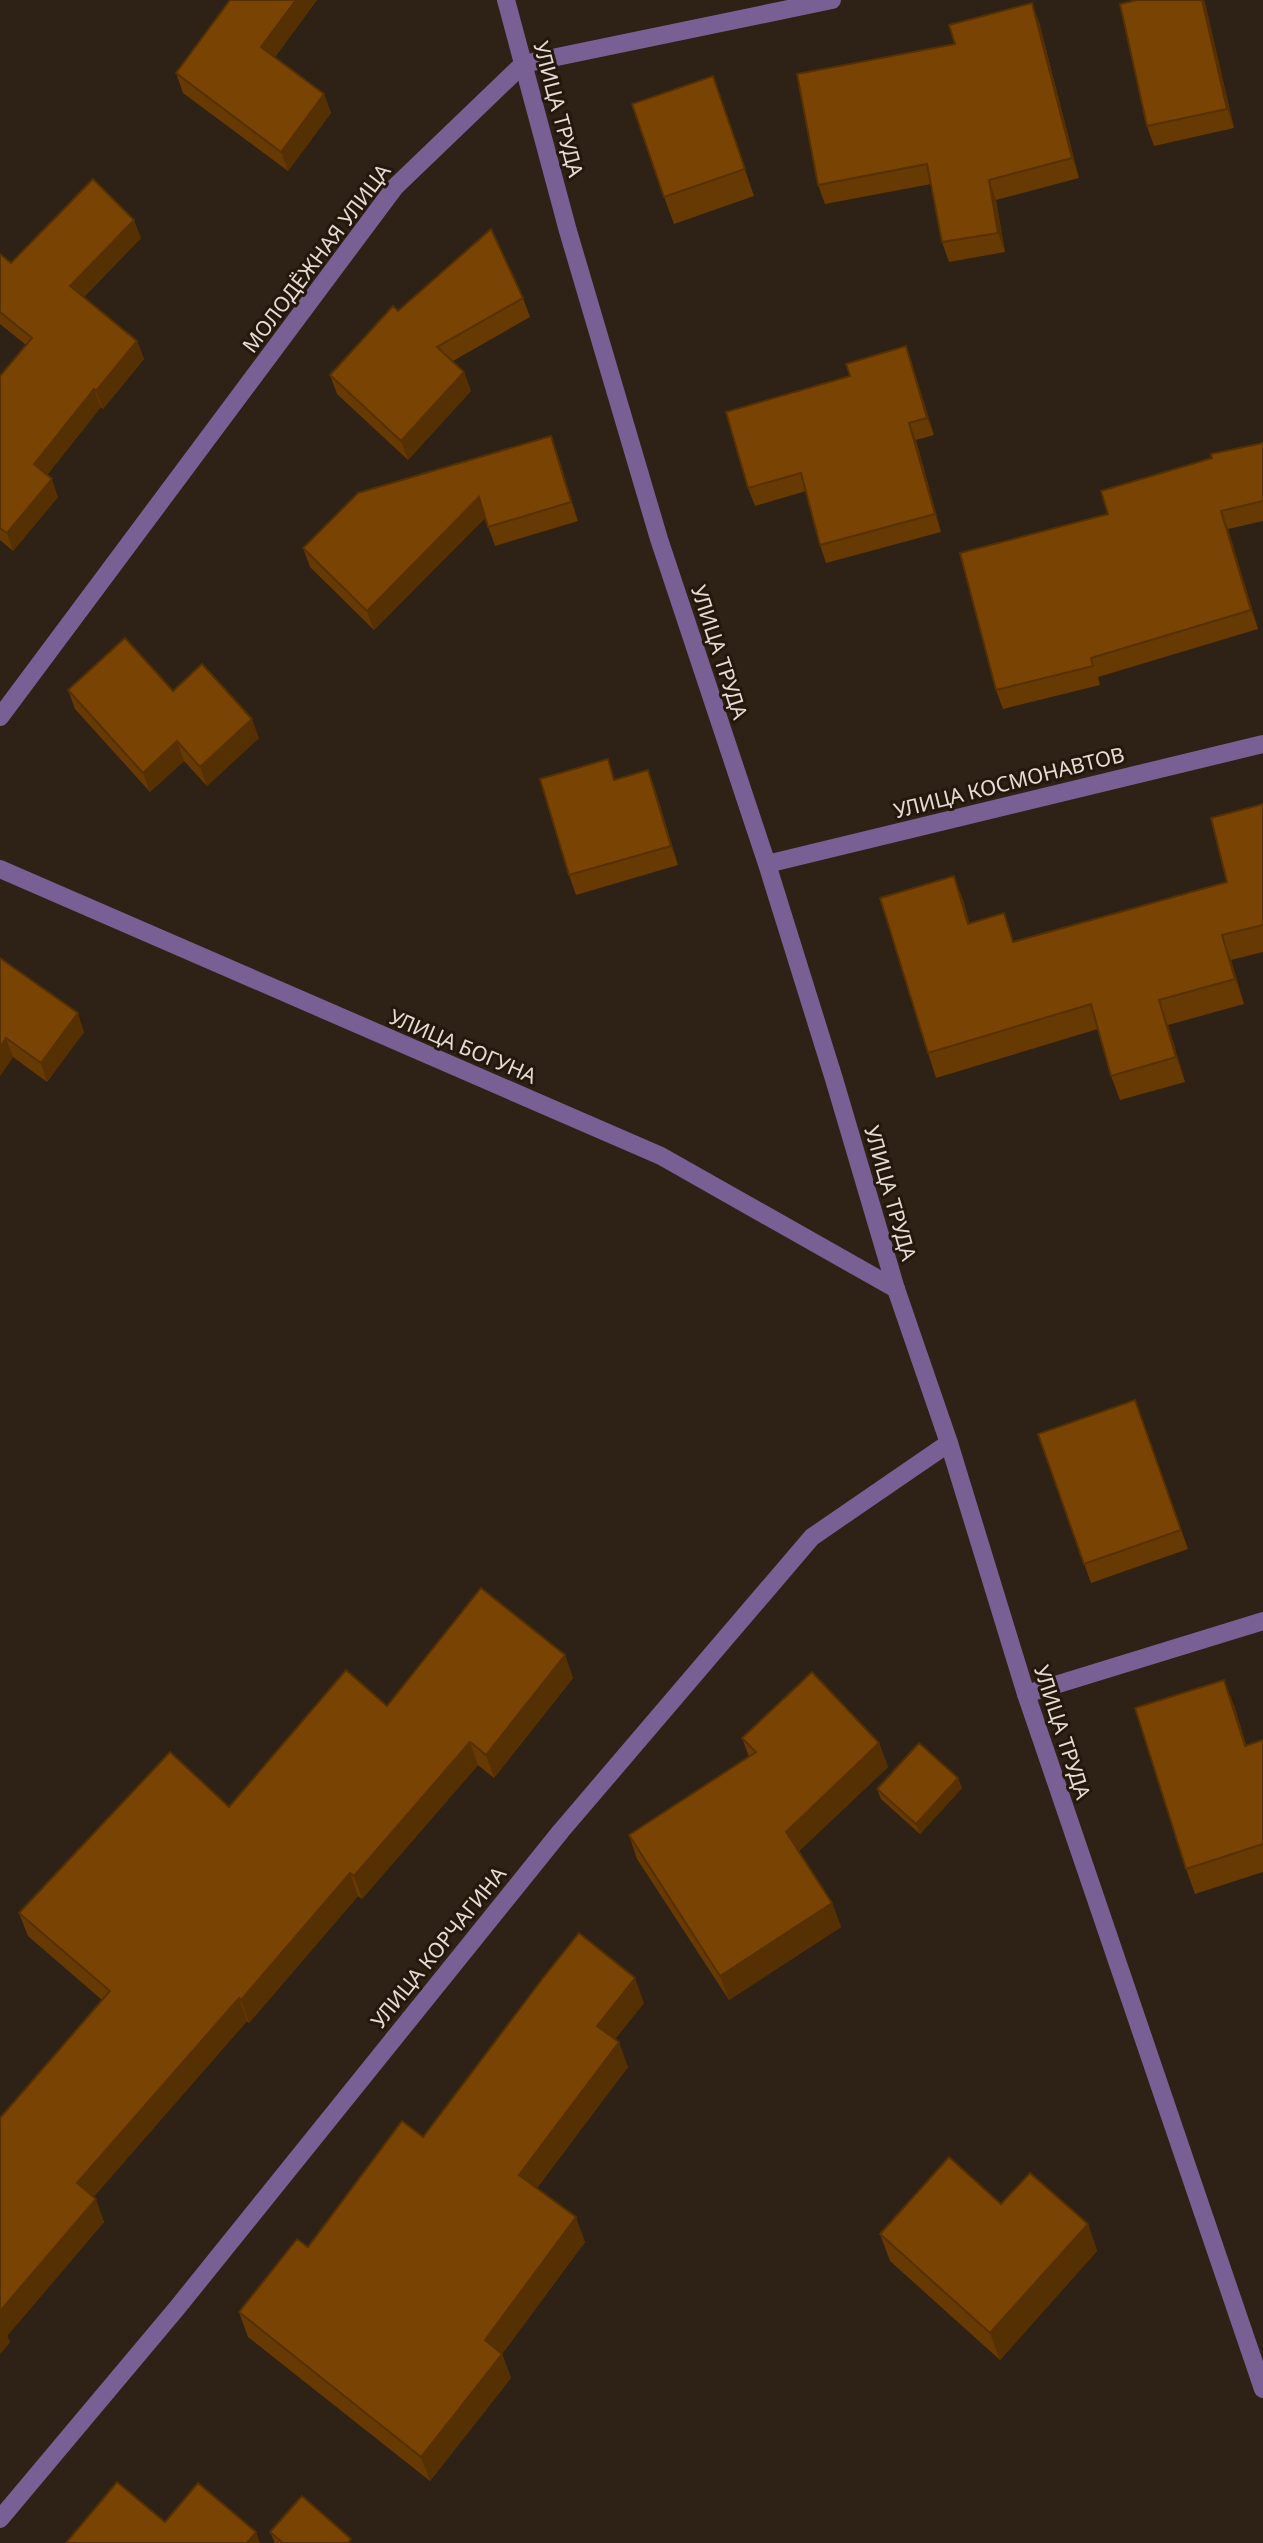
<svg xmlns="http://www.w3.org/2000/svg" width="1263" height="2543" font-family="'Noto Sans',sans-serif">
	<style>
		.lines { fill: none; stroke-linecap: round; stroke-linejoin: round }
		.minor { stroke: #786094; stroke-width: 18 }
		.wall { fill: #683a03 }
		.shaded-wall { fill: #553002 }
		.building { fill: #794403; stroke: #553002; stroke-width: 2 }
		.labels { text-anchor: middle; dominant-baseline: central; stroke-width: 6; stroke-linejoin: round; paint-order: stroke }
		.street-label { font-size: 21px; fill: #e5dcd4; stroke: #24170c }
	</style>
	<rect width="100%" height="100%" fill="#2e2115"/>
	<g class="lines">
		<g class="minor">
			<path d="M 506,0 L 568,231 L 659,539 L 767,864 L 834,1079 L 896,1289 L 949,1443 L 1026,1694 L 1263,2389"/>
			<path d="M 0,717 L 395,187 L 523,64 L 832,0"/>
			<path d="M 767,864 L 1263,744"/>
			<path d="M 0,869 L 661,1156 L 896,1289"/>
			<path d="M 1026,1694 L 1263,1621"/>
			<path d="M 0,2519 L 177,2308 L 561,1831 L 812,1537 L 949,1443"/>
		</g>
	</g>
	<g class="wall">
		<path d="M 230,0 L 317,0 L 275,57 L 324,94 L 331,113 L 288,171 L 183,93 L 176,73 Z"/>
		<path d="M 1137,0 L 1204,0 L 1234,128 L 1154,146 L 1147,126 Z"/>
		<path d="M 1039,22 L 1079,178 L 996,200 L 1005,252 L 949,262 L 942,242 L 931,184 L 825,204 L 818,185 L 955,44 Z"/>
		<path d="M 713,76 L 754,196 L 674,224 L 664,197 Z"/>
		<path d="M 141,238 L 84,297 L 137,341 L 144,359 L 103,409 L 101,407 L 47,475 L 58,497 L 13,551 L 0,540 L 0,376 L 26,345 L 0,324 L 0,254 L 11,263 Z"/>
		<path d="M 523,298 L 530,317 L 453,361 L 464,372 L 471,391 L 408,460 L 337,394 L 330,375 L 398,311 Z"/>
		<path d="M 906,346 L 934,435 L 916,440 L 941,532 L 826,563 L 820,545 L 806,491 L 755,506 L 748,488 L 850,376 Z"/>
		<path d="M 551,436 L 578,521 L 495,546 L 485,518 L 374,630 L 310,567 L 303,548 Z"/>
		<path d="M 1263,443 L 1263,521 L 1228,529 L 1258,629 L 1098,677 L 1100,685 L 1003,709 L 996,690 L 1108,514 Z"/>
		<path d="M 68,690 L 173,691 L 259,738 L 207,786 L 184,761 L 150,792 L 75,709 Z"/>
		<path d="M 648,770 L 655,789 L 678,865 L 576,895 L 569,875 L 615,779 Z"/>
		<path d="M 1263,804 L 1263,952 L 1231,960 L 1244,1004 L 1168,1025 L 1185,1082 L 1120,1100 L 1111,1076 L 1098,1029 L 936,1078 L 928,1053 L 963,900 L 969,923 L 1015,942 L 1227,882 Z"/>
		<path d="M 0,958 L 84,1032 L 47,1082 L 13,1057 L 0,1076 Z"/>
		<path d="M 1135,1400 L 1188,1549 L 1091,1583 L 1038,1434 Z"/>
		<path d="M 565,1655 L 573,1678 L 494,1778 L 478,1765 L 362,1899 L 358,1896 L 249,2023 L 247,2021 L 93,2197 L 104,2222 L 7,2336 L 10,2342 L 0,2354 L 102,2000 L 28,1936 L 19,1913 L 229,1807 L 387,1706 Z"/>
		<path d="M 1234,1705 L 1246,1745 L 1263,1740 L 1263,1872 L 1195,1894 L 1186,1869 Z"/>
		<path d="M 742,1738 L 879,1743 L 888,1767 L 799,1851 L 832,1903 L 841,1927 L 729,2000 L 637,1859 L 629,1835 L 749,1757 Z"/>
		<path d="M 962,1788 L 920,1834 L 881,1799 L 877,1789 Z"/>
		<path d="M 644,2003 L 615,2039 L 628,2067 L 537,2188 L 585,2242 L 502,2354 L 511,2378 L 430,2481 L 248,2337 L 239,2312 L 423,2137 Z"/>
		<path d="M 1001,2204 L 1088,2224 L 1097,2251 L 1000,2360 L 890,2261 L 880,2234 Z"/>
		<path d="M 270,2532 L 353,2543 L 275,2543 Z"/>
	</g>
	<g class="shaded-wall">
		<path d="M 296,0 L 317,0 L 268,66 L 261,47 Z"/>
		<path d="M 1202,0 L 1204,0 L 1206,6 L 1234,128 L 1227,109 Z"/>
		<path d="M 1032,3 L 1039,22 L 1079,178 L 1072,158 Z"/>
		<path d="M 324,94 L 331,113 L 288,171 L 281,152 Z"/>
		<path d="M 989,180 L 996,200 L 1005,252 L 998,233 Z"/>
		<path d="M 134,220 L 141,238 L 77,304 L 70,286 Z"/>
		<path d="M 137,341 L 144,359 L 103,409 L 96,391 Z"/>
		<path d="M 906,346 L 912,363 L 934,435 L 927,418 Z"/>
		<path d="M 464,372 L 471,391 L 408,460 L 401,441 Z"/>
		<path d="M 94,389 L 101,407 L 41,482 L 34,464 Z"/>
		<path d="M 909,423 L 916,440 L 941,532 L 935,514 Z"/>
		<path d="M 551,436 L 558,455 L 578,521 L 571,502 Z"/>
		<path d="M 52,479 L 58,497 L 13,551 L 7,533 Z"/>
		<path d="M 479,497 L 486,517 L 374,630 L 367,611 Z"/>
		<path d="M 1221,511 L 1228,529 L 1258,629 L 1251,610 Z"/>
		<path d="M 252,719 L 259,738 L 207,786 L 200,767 Z"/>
		<path d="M 177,741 L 184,761 L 150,792 L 143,773 Z"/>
		<path d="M 648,770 L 655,789 L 678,865 L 671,846 Z"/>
		<path d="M 954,876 L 963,900 L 977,949 L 968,924 Z"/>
		<path d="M 1222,935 L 1231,960 L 1244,1004 L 1235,979 Z"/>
		<path d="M 1159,1000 L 1168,1025 L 1185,1082 L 1176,1057 Z"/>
		<path d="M 78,1013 L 84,1032 L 47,1082 L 41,1063 Z"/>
		<path d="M 6,1038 L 13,1057 L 0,1076 L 0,1048 Z"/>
		<path d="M 565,1655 L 573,1678 L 494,1778 L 486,1755 Z"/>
		<path d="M 1224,1680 L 1234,1705 L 1254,1771 L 1245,1746 Z"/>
		<path d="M 470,1742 L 478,1765 L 362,1899 L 354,1876 Z"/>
		<path d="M 879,1743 L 888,1767 L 794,1856 L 786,1832 Z"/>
		<path d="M 958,1778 L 962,1788 L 920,1834 L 916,1824 Z"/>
		<path d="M 350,1873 L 358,1896 L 249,2023 L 241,2000 Z"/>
		<path d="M 832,1903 L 841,1927 L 729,2000 L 720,1976 Z"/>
		<path d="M 635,1978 L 644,2003 L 606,2050 L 597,2026 Z"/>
		<path d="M 239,1998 L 247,2021 L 86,2206 L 77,2183 Z"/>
		<path d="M 619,2042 L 628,2067 L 528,2199 L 519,2175 Z"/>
		<path d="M 96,2199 L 104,2222 L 7,2336 L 10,2342 L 0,2354 L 0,2311 Z"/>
		<path d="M 576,2217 L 585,2242 L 502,2354 L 511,2378 L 430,2481 L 421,2457 L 485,2340 Z"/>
		<path d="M 1088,2224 L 1097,2251 L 1000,2360 L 990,2333 Z"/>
		<path d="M 256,2532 L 260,2543 L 247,2543 Z"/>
	</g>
	<g class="building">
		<path d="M 230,0 L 296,0 L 261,47 L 324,94 L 281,152 L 176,73 Z"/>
		<path d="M 1137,0 L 1202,0 L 1227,109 L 1147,126 L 1120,4 Z"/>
		<path d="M 1032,3 L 1072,158 L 989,180 L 998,233 L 942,242 L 927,164 L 818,185 L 797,74 L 955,44 L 949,25 Z"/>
		<path d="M 713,76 L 745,169 L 664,197 L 632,104 Z"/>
		<path d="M 93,179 L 134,220 L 70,286 L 137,341 L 96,391 L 94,389 L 34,464 L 52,479 L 7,533 L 0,528 L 0,376 L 32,338 L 0,312 L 0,254 L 11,263 Z"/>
		<path d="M 491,229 L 523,298 L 437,347 L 464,372 L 401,441 L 330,375 L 393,306 L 398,311 Z"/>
		<path d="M 906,346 L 927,418 L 909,423 L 935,514 L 820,545 L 801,473 L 748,488 L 726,412 L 850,376 L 846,364 Z"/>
		<path d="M 551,436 L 571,502 L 488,527 L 479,497 L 367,611 L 303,548 L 358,493 Z"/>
		<path d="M 1263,443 L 1263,501 L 1221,511 L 1251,610 L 1091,658 L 1093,666 L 996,690 L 960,553 L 1108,514 L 1101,491 L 1212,458 L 1211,454 Z"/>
		<path d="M 125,638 L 173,691 L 202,664 L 252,719 L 200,767 L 177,741 L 143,773 L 68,690 Z"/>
		<path d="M 608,759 L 614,780 L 648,770 L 671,846 L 569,875 L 540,779 Z"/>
		<path d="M 1263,804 L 1263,925 L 1222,935 L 1235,979 L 1159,1000 L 1176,1057 L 1111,1076 L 1091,1004 L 928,1053 L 880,898 L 954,876 L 968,924 L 1004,913 L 1013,942 L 1227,882 L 1211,818 Z"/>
		<path d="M 0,958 L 78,1013 L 41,1063 L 6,1038 L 0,1048 Z"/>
		<path d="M 1135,1400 L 1181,1530 L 1084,1564 L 1038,1434 Z"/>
		<path d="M 481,1588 L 565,1655 L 486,1755 L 470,1742 L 354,1876 L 350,1873 L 241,2000 L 239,1998 L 77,2183 L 96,2199 L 0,2311 L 0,2118 L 110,1991 L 19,1913 L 170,1752 L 229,1807 L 346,1670 L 387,1706 Z"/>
		<path d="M 812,1672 L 879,1743 L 786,1832 L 832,1903 L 720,1976 L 629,1835 L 756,1752 L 742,1738 Z"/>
		<path d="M 1224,1680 L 1245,1746 L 1263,1740 L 1263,1844 L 1186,1869 L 1135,1708 Z"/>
		<path d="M 919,1743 L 958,1778 L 916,1824 L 877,1789 Z"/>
		<path d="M 579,1933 L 635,1978 L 597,2026 L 619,2042 L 519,2175 L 576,2217 L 485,2340 L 502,2354 L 421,2457 L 239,2312 L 297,2239 L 308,2247 L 402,2121 L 423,2137 L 543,1978 Z"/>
		<path d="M 949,2157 L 1001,2204 L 1030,2173 L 1088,2224 L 990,2333 L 880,2234 Z"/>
		<path d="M 117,2482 L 165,2522 L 198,2483 L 256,2532 L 247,2543 L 66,2543 Z"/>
		<path d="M 302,2496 L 351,2539 L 348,2543 L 283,2543 L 270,2532 Z"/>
	</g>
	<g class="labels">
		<g class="street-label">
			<text transform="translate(559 109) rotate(75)">УЛИЦА ТРУДА</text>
			<text transform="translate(316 258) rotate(-53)">МОЛОДЁЖНАЯ УЛИЦА</text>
			<text transform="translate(720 652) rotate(72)">УЛИЦА ТРУДА</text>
			<text transform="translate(1009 782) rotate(-14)">УЛИЦА КОСМОНАВТОВ</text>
			<text transform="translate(463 1046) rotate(23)">УЛИЦА БОГУНА</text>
			<text transform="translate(891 1193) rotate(74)">УЛИЦА ТРУДА</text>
			<text transform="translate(1063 1732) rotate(72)">УЛИЦА ТРУДА</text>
			<text transform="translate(438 1947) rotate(-51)">УЛИЦА КОРЧАГИНА</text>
		</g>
	</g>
</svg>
